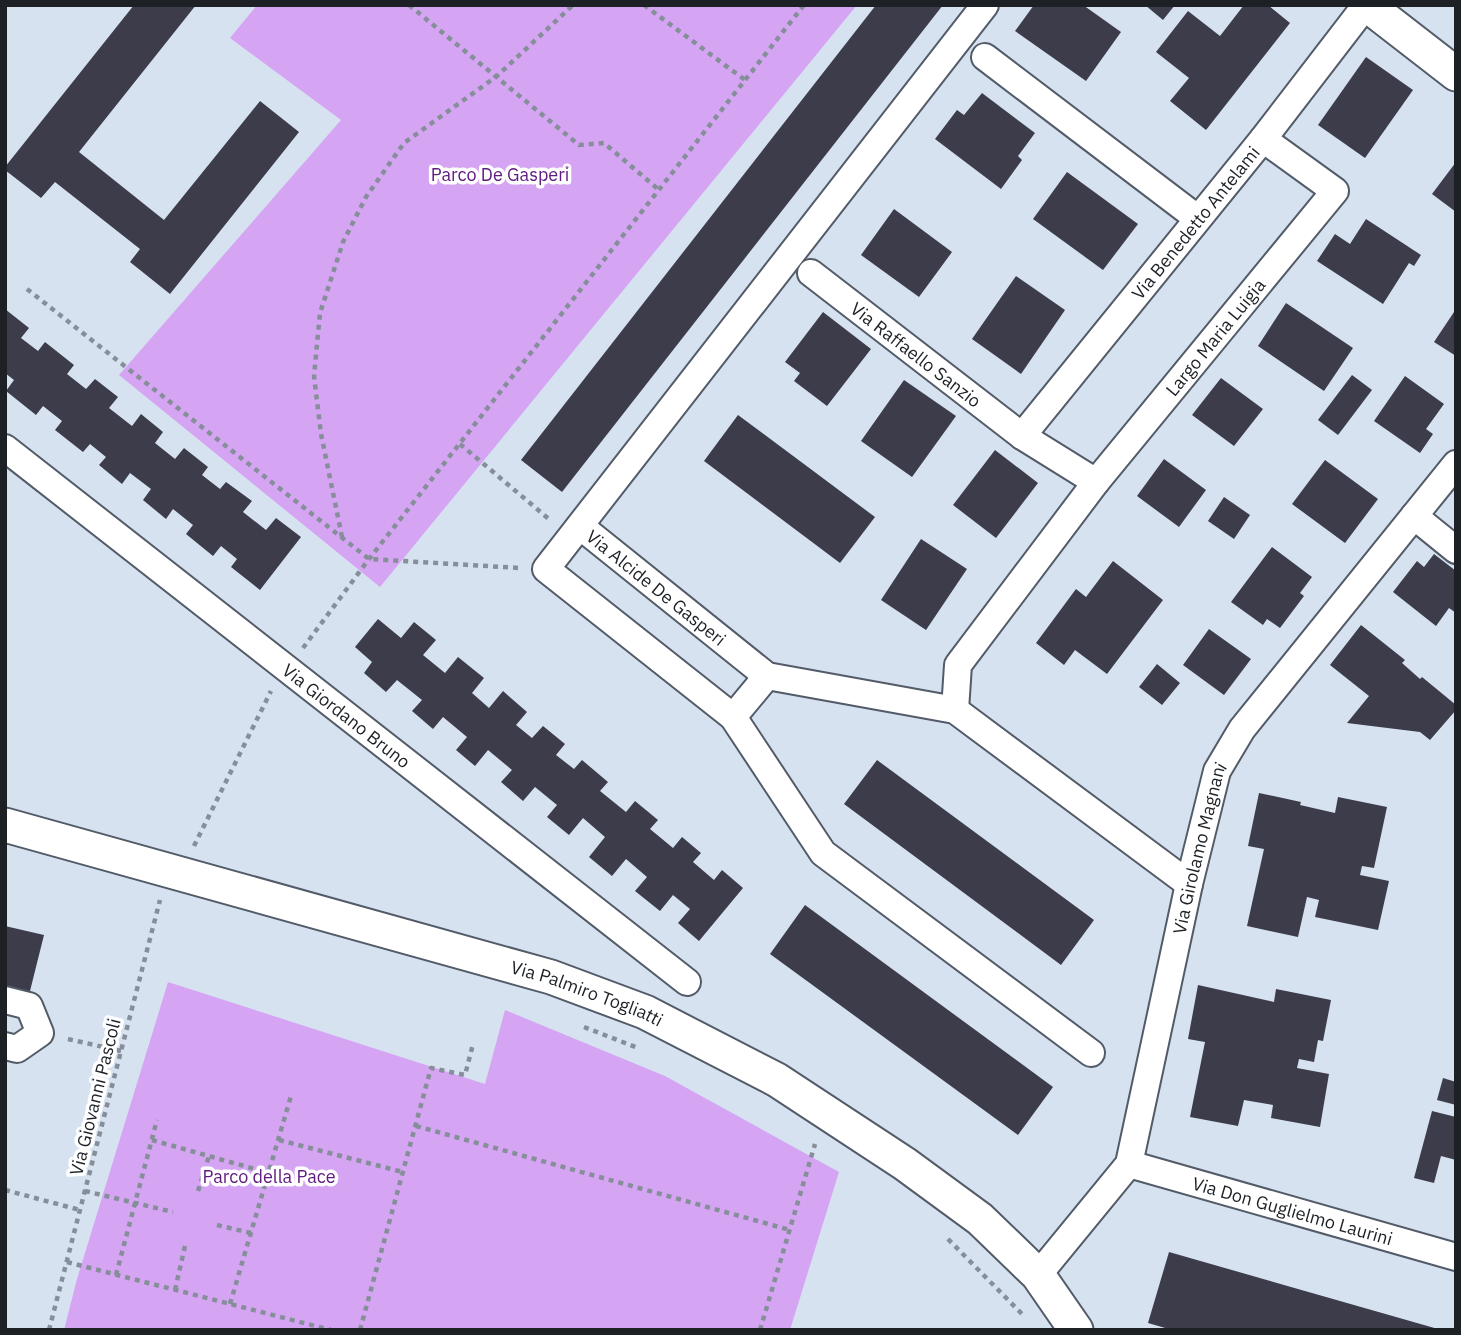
<svg xmlns="http://www.w3.org/2000/svg" width="1461" height="1335" font-family="'IBM Plex Sans',sans-serif">
	<style>
		.green { fill: #d5a5f3 }
		.building { fill: #3c3c4a }
		.lines { fill: none; stroke-linecap: round; stroke-linejoin: round }
		.minor-casing { stroke: #525b67; stroke-width: 30 }
		.tertiary-casing { stroke: #525b67; stroke-width: 37 }
		.path { stroke: #868e99; stroke-width: 4.5; stroke-dasharray: 5 5; stroke-linecap: butt }
		.minor { stroke: #fff; stroke-width: 26 }
		.tertiary { stroke: #fff; stroke-width: 33 }
		.labels { text-anchor: middle; dominant-baseline: central; stroke-width: 7; stroke-linejoin: round; paint-order: stroke }
		.park-label { font-size: 18px; fill: #601d80; stroke: #fff }
		.street-label { font-size: 18px; fill: #1d2126; stroke: #fff }
	</style>
	<rect width="100%" height="100%" fill="#d7e2f1"/>
	<g class="green">
		<path d="M 257,5 L 857,5 L 380,587 L 119,375 L 341,120 L 230,38 Z"/>
		<path d="M 168,982 L 485,1084 L 505,1010 L 665,1076 L 839,1172 L 790,1330 L 64,1330 L 77,1279 Z"/>
	</g>
	<g class="building">
		<path d="M 134,5 L 196,5 L 79,152 L 164,220 L 260,101 L 299,132 L 170,294 L 130,262 L 140,249 L 55,182 L 41,198 L 5,170 L 5,167 Z"/>
		<path d="M 876,5 L 943,5 L 562,492 L 521,460 Z"/>
		<path d="M 1034,5 L 1083,5 L 1121,32 L 1086,81 L 1015,31 Z"/>
		<path d="M 1145,5 L 1175,5 L 1163,20 Z"/>
		<path d="M 1244,5 L 1268,5 L 1290,23 L 1206,130 L 1170,101 L 1189,78 L 1156,52 L 1188,11 L 1220,36 Z"/>
		<path d="M 1366,57 L 1413,90 L 1365,158 L 1318,125 Z"/>
		<path d="M 982,93 L 1035,133 L 1018,156 L 1022,160 L 1001,189 L 935,139 L 957,110 L 964,115 Z"/>
		<path d="M 1456,162 L 1456,212 L 1432,194 Z"/>
		<path d="M 1067,172 L 1138,224 L 1103,270 L 1033,219 Z"/>
		<path d="M 894,209 L 952,252 L 919,297 L 861,255 Z"/>
		<path d="M 1366,219 L 1421,255 L 1414,266 L 1409,263 L 1383,304 L 1317,261 L 1335,234 L 1350,244 Z"/>
		<path d="M 1016,276 L 1065,310 L 1021,374 L 972,339 Z"/>
		<path d="M 1286,303 L 1353,348 L 1324,391 L 1258,346 Z"/>
		<path d="M 5,309 L 29,328 L 21,338 L 38,351 L 45,342 L 74,365 L 67,374 L 86,389 L 95,379 L 118,397 L 109,408 L 132,426 L 141,414 L 163,432 L 155,443 L 175,459 L 184,448 L 208,467 L 202,475 L 220,489 L 226,482 L 252,501 L 243,512 L 266,530 L 276,518 L 301,537 L 260,590 L 231,567 L 237,559 L 221,546 L 213,556 L 186,534 L 193,525 L 173,509 L 166,519 L 143,500 L 151,489 L 130,473 L 122,484 L 99,465 L 106,457 L 90,444 L 83,452 L 55,430 L 62,421 L 43,406 L 36,415 L 6,391 L 14,380 L 5,373 Z"/>
		<path d="M 1456,309 L 1456,356 L 1434,342 Z"/>
		<path d="M 823,312 L 871,349 L 827,406 L 794,381 L 800,373 L 785,362 Z"/>
		<path d="M 1352,375 L 1372,390 L 1338,435 L 1318,420 Z"/>
		<path d="M 1405,376 L 1444,404 L 1426,429 L 1433,434 L 1420,453 L 1374,421 Z"/>
		<path d="M 1221,378 L 1263,409 L 1234,446 L 1192,415 Z"/>
		<path d="M 904,380 L 956,416 L 912,477 L 861,441 Z"/>
		<path d="M 738,415 L 875,517 L 840,563 L 704,461 Z"/>
		<path d="M 995,450 L 1038,483 L 996,538 L 953,505 Z"/>
		<path d="M 1164,459 L 1206,490 L 1179,527 L 1137,496 Z"/>
		<path d="M 1325,460 L 1378,499 L 1345,543 L 1292,504 Z"/>
		<path d="M 1224,497 L 1250,515 L 1234,539 L 1208,521 Z"/>
		<path d="M 921,539 L 967,569 L 926,630 L 881,600 Z"/>
		<path d="M 1272,547 L 1312,577 L 1300,593 L 1304,596 L 1280,628 L 1267,619 L 1263,625 L 1231,602 Z"/>
		<path d="M 1434,554 L 1456,571 L 1456,613 L 1449,608 L 1436,626 L 1393,592 L 1417,561 L 1424,567 Z"/>
		<path d="M 1113,561 L 1163,600 L 1107,674 L 1075,650 L 1064,665 L 1036,643 L 1076,589 L 1086,597 Z"/>
		<path d="M 378,619 L 401,638 L 414,622 L 436,640 L 423,655 L 445,673 L 458,657 L 484,678 L 472,693 L 489,708 L 503,691 L 527,712 L 516,725 L 532,738 L 543,726 L 565,744 L 556,755 L 574,769 L 582,760 L 608,782 L 600,791 L 626,812 L 635,801 L 658,820 L 650,829 L 673,848 L 682,837 L 701,853 L 693,862 L 714,880 L 722,870 L 743,888 L 699,941 L 678,923 L 690,909 L 673,895 L 660,911 L 635,891 L 647,877 L 626,859 L 612,876 L 589,857 L 605,837 L 583,818 L 569,835 L 547,817 L 557,805 L 535,787 L 523,801 L 501,782 L 512,770 L 488,750 L 475,766 L 456,750 L 467,737 L 443,717 L 433,729 L 412,711 L 422,700 L 397,680 L 386,692 L 364,673 L 372,662 L 355,647 Z"/>
		<path d="M 1361,625 L 1405,660 L 1402,663 L 1420,679 L 1422,677 L 1456,705 L 1456,710 L 1430,740 L 1420,732 L 1347,723 L 1369,696 L 1330,665 Z"/>
		<path d="M 1209,629 L 1251,659 L 1224,695 L 1183,665 Z"/>
		<path d="M 1157,664 L 1180,683 L 1162,705 L 1139,687 Z"/>
		<path d="M 877,760 L 1094,920 L 1061,965 L 844,804 Z"/>
		<path d="M 1259,793 L 1301,802 L 1300,805 L 1335,813 L 1338,797 L 1387,807 L 1374,868 L 1362,866 L 1360,875 L 1389,881 L 1378,930 L 1315,917 L 1319,900 L 1307,897 L 1298,937 L 1247,926 L 1264,849 L 1248,846 Z"/>
		<path d="M 805,905 L 1053,1087 L 1018,1135 L 770,954 Z"/>
		<path d="M 5,926 L 44,935 L 29,995 L 5,989 Z"/>
		<path d="M 1198,985 L 1274,1002 L 1276,989 L 1331,1000 L 1323,1041 L 1318,1040 L 1314,1062 L 1299,1059 L 1297,1068 L 1329,1074 L 1320,1127 L 1271,1118 L 1273,1105 L 1244,1100 L 1238,1126 L 1190,1117 L 1205,1042 L 1188,1039 Z"/>
		<path d="M 1443,1078 L 1456,1082 L 1456,1105 L 1437,1100 Z"/>
		<path d="M 1432,1111 L 1456,1117 L 1456,1160 L 1441,1156 L 1434,1183 L 1414,1178 Z"/>
		<path d="M 1169,1252 L 1438,1329 L 1438,1330 L 1172,1330 L 1148,1323 Z"/>
	</g>
	<g class="lines">
		<defs>
			<g id="minor">
				<path d="M 985,57 L 1197,218"/>
				<path id="s1" d="M 811,273 L 1022,436 L 1096,482"/>
				<path id="s2" d="M 1022,436 L 1263,139 L 1366,5"/>
				<path id="s3" d="M 5,448 L 687,982"/>
				<path d="M 1414,516 L 1456,550"/>
				<path id="s4" d="M 580,526 L 767,676 L 955,710 L 1189,884"/>
				<path d="M 767,676 L 733,717 L 823,853 L 1091,1053"/>
				<path id="s5" d="M 955,710 L 958,665 L 1096,482 L 1335,191 L 1263,139"/>
				<path d="M 733,717 L 546,569 L 985,5"/>
				<path d="M 5,1000 L 29,1006 L 40,1033 L 17,1049 L 5,1046"/>
				<path id="s6" d="M 1129,1164 L 1456,1257"/>
				<path id="s7" d="M 1038,1275 L 1129,1164 L 1189,884 L 1217,771 L 1242,729 L 1456,464"/>
			</g>
			<g id="tertiary">
				<path d="M 1367,5 L 1456,74"/>
				<path id="s8" d="M 5,825 L 551,977 L 645,1012 L 777,1080 L 905,1164 L 980,1219 L 1038,1275 L 1076,1330"/>
			</g>
		</defs>
		<use href="#minor" class="minor-casing"/>
		<use href="#tertiary" class="tertiary-casing"/>
		<g class="path">
			<path d="M 409,5 L 579,145 L 604,143 L 659,190"/>
			<path d="M 644,5 L 745,80"/>
			<path d="M 27,289 L 369,559 L 520,568"/>
			<path d="M 460,444 L 550,520"/>
			<path d="M 342,537 L 321,434 L 314,376 L 320,313 L 343,242 L 366,197 L 404,143 L 497,76 L 573,5"/>
			<path d="M 303,648 L 369,559 L 804,5"/>
			<path d="M 194,846 L 271,691"/>
			<path d="M 584,1027 L 638,1048"/>
			<path d="M 68,1039 L 121,1051"/>
			<path d="M 416,1126 L 790,1230"/>
			<path d="M 152,1140 L 269,1173"/>
			<path d="M 279,1140 L 403,1172"/>
			<path d="M 5,1190 L 80,1210"/>
			<path d="M 85,1191 L 173,1212"/>
			<path d="M 198,1191 L 209,1156"/>
			<path d="M 217,1225 L 251,1233"/>
			<path d="M 948,1239 L 1023,1315"/>
			<path d="M 67,1262 L 331,1330"/>
			<path d="M 116,1275 L 157,1120"/>
			<path d="M 175,1290 L 185,1246"/>
			<path d="M 230,1304 L 291,1096"/>
			<path d="M 49,1330 L 160,900"/>
			<path d="M 360,1330 L 431,1068 L 465,1075 L 473,1044"/>
			<path d="M 760,1330 L 815,1144"/>
		</g>
		<use href="#minor" class="minor"/>
		<use href="#tertiary" class="tertiary"/>
	</g>
	<g class="labels">
		<g class="park-label">
			<text x="500" y="174">Parco De Gasperi</text>
			<text x="269" y="1176">Parco della Pace</text>
		</g>
		<g class="street-label">
			<text stroke="none"><textPath href="#s2" startOffset="275">Via Benedetto Antelami</textPath></text>
			<text stroke="none"><textPath href="#s5" startOffset="462">Largo Maria Luigia</textPath></text>
			<text stroke="none"><textPath href="#s1" startOffset="133">Via Raffaello Sanzio</textPath></text>
			<text stroke="none"><textPath href="#s4" startOffset="98">Via Alcide De Gasperi</textPath></text>
			<text stroke="none"><textPath href="#s3" startOffset="434">Via Giordano Bruno</textPath></text>
			<text stroke="none"><textPath href="#s7" startOffset="467">Via Girolamo Magnani</textPath></text>
			<text stroke="none"><textPath href="#s8" startOffset="606">Via Palmiro Togliatti</textPath></text>
			<text transform="translate(95 1097) rotate(-76)">Via Giovanni Pascoli</text>
			<text stroke="none"><textPath href="#s6" startOffset="170">Via Don Guglielmo Laurini</textPath></text>
		</g>
	</g>
	<rect width="1461" height="1335" fill="none" stroke="#1d2126" stroke-width="14"/>
</svg>
